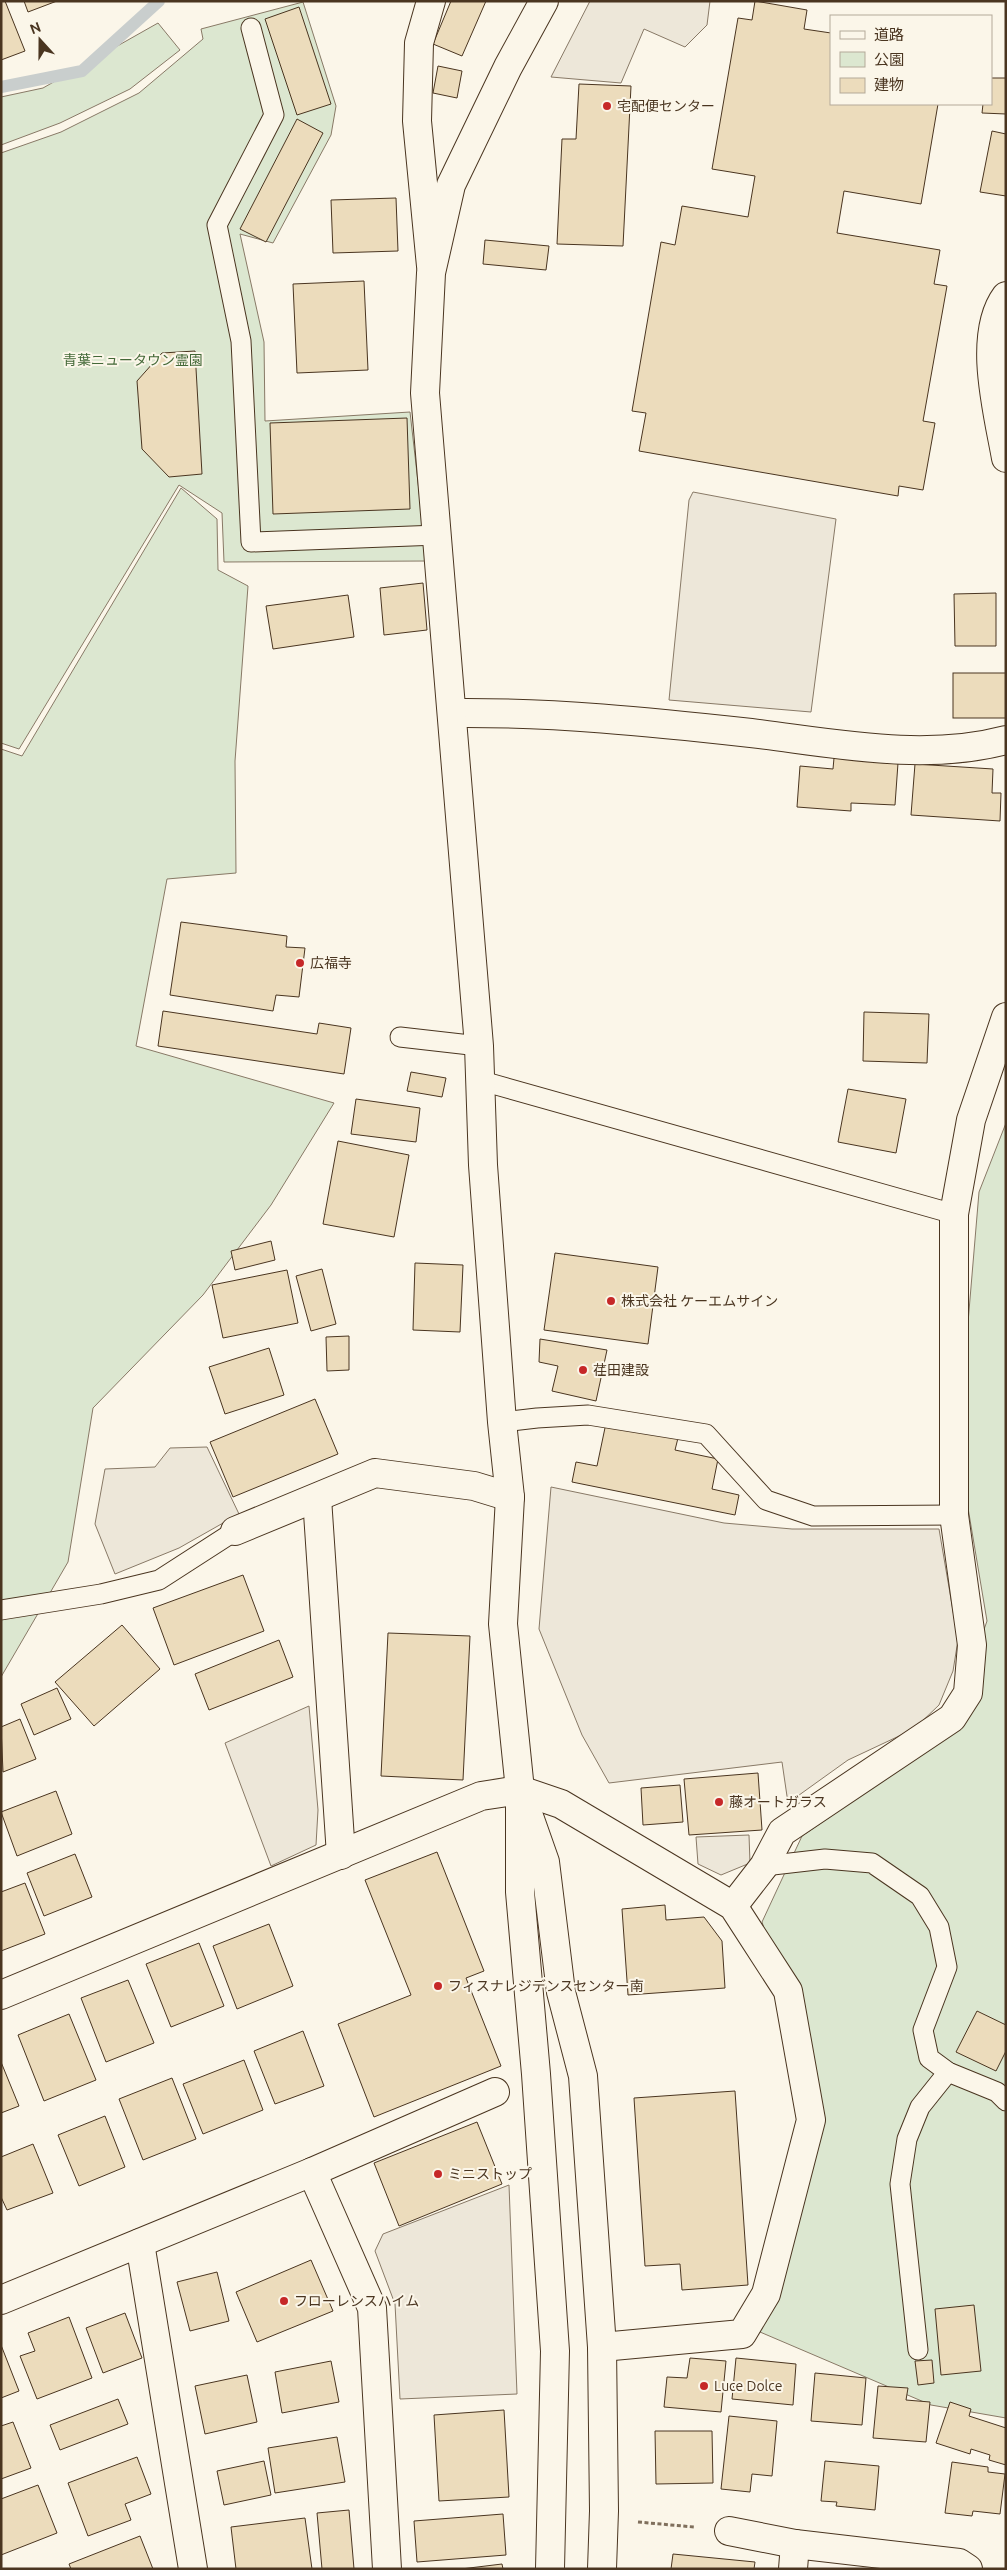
<svg xmlns="http://www.w3.org/2000/svg" width="1007" height="2570" font-family="Ubuntu,'Noto Sans JP',sans-serif">
	<style>
		.green { fill: #dce7d0; stroke: #887966 }
		.parking { fill: #ede7d9; stroke: #887966 }
		.lines { fill: none; stroke-linecap: round; stroke-linejoin: round }
		.stream { stroke: #c9cecd; stroke-width: 12 }
		.building { fill: #ecdcbc; stroke: #4a3520 }
		.service-casing { stroke: #4a3520; stroke-width: 21 }
		.minor-casing { stroke: #4a3520; stroke-width: 30 }
		.tertiary-casing { stroke: #4a3520; stroke-width: 30 }
		.path { stroke: #7f6f5c; stroke-width: 3; stroke-dasharray: 4 2.5; stroke-linecap: butt }
		.service { stroke: #fbf6e9; stroke-width: 19 }
		.minor { stroke: #fbf6e9; stroke-width: 28 }
		.tertiary { stroke: #fbf6e9; stroke-width: 28 }
		.poi-dot { fill: #c62828; stroke: #fbf6e9; stroke-width: 2 }
		.labels { text-anchor: middle; dominant-baseline: central; stroke-width: 4; stroke-linejoin: round; paint-order: stroke }
		.poi-label { font-size: 14px; fill: #4a3520; stroke: #fbf6e9; text-anchor: start }
		.park-label { font-size: 14px; fill: #436837; stroke: #fbf6e9 }
	</style>
	<rect width="100%" height="100%" fill="#fbf6e9"/>
	<g class="green">
		<path d="M 303,2 L 336,106 L 331,135 L 273,243 L 240,234 L 264,342 L 265,421 L 410,412 L 427,561 L 224,562 L 222,513 L 179,485 L 19,749 L 1,743 L 1,153 L 61,132 L 139,93 L 203,39 L 201,29 Z"/>
		<path d="M 158,23 L 180,50 L 130,89 L 60,123 L 1,145 L 1,97 L 43,88 Z"/>
		<path d="M 181,488 L 217,519 L 218,570 L 248,586 L 235,761 L 236,873 L 167,879 L 136,1046 L 334,1103 L 271,1205 L 203,1295 L 93,1408 L 68,1562 L 1,1677 L 1,749 L 22,756 Z"/>
		<path d="M 1006,1123 L 1006,2418 L 931,2405 L 760,2332 L 809,2160 L 807,2054 L 762,1922 L 802,1836 L 946,1737 L 987,1621 L 965,1490 L 962,1394 L 979,1192 Z"/>
	</g>
	<g class="parking">
		<path d="M 590,1 L 710,1 L 707,25 L 685,47 L 644,29 L 621,83 L 551,77 Z"/>
		<path d="M 693,492 L 836,519 L 811,712 L 669,700 L 689,500 Z"/>
		<path d="M 207,1447 L 239,1514 L 179,1548 L 115,1574 L 95,1524 L 105,1469 L 155,1467 L 170,1448 Z"/>
		<path d="M 551,1487 L 724,1523 L 792,1529 L 939,1529 L 958,1640 L 953,1671 L 939,1705 L 914,1729 L 848,1760 L 788,1803 L 782,1762 L 609,1783 L 582,1735 L 539,1629 Z"/>
		<path d="M 309,1706 L 318,1810 L 316,1845 L 271,1866 L 225,1743 Z"/>
		<path d="M 749,1835 L 750,1863 L 721,1875 L 698,1864 L 696,1837 Z"/>
		<path d="M 509,2185 L 517,2394 L 400,2399 L 395,2304 L 375,2251 L 383,2234 Z"/>
	</g>
	<g class="lines">
		<path class="stream" d="M 1,87 L 82,71 L 159,1"/>
	</g>
	<g class="building">
		<path d="M 1,1 L 5,1 L 25,51 L 1,60 Z"/>
		<path d="M 24,1 L 57,1 L 28,12 Z"/>
		<path d="M 451,1 L 486,1 L 462,56 L 433,44 Z"/>
		<path d="M 755,1 L 807,10 L 804,29 L 831,33 L 831,104 L 938,104 L 921,204 L 844,191 L 837,233 L 940,250 L 934,284 L 947,286 L 923,421 L 935,423 L 923,490 L 899,486 L 898,496 L 639,451 L 646,413 L 632,411 L 661,242 L 675,245 L 682,206 L 748,217 L 755,176 L 712,169 L 738,18 L 752,20 Z"/>
		<path d="M 299,7 L 331,104 L 297,115 L 265,19 Z"/>
		<path d="M 438,66 L 462,71 L 457,98 L 433,93 Z"/>
		<path d="M 991,78 L 1006,78 L 1006,114 L 982,113 L 983,104 L 991,104 Z"/>
		<path d="M 579,84 L 631,86 L 623,246 L 557,244 L 562,139 L 576,139 Z"/>
		<path d="M 297,119 L 323,133 L 266,242 L 240,229 Z"/>
		<path d="M 992,131 L 1006,134 L 1006,196 L 980,192 Z"/>
		<path d="M 396,198 L 398,251 L 333,253 L 331,200 Z"/>
		<path d="M 485,240 L 549,246 L 546,270 L 483,264 Z"/>
		<path d="M 364,281 L 368,370 L 297,373 L 293,284 Z"/>
		<path d="M 195,351 L 202,474 L 169,477 L 142,449 L 137,381 L 162,353 Z"/>
		<path d="M 407,418 L 410,509 L 273,514 L 270,423 Z"/>
		<path d="M 423,583 L 427,630 L 384,635 L 380,588 Z"/>
		<path d="M 996,593 L 996,646 L 955,646 L 954,594 Z"/>
		<path d="M 348,595 L 354,637 L 273,649 L 266,606 Z"/>
		<rect x="953" y="673" width="53" height="45"/>
		<path d="M 834,758 L 898,763 L 895,805 L 851,803 L 851,811 L 797,807 L 800,766 L 833,769 Z"/>
		<path d="M 915,764 L 993,769 L 992,793 L 1001,793 L 1000,821 L 911,815 Z"/>
		<path d="M 181,922 L 287,936 L 286,947 L 305,948 L 299,997 L 276,995 L 273,1011 L 170,995 Z"/>
		<path d="M 163,1011 L 317,1034 L 319,1023 L 351,1028 L 344,1074 L 158,1046 Z"/>
		<path d="M 864,1012 L 929,1014 L 927,1063 L 863,1061 Z"/>
		<path d="M 411,1072 L 446,1078 L 442,1097 L 407,1091 Z"/>
		<path d="M 848,1089 L 906,1099 L 896,1153 L 838,1142 Z"/>
		<path d="M 356,1099 L 420,1108 L 416,1142 L 351,1134 Z"/>
		<path d="M 338,1141 L 409,1155 L 394,1237 L 323,1224 Z"/>
		<path d="M 271,1241 L 275,1260 L 235,1270 L 231,1251 Z"/>
		<path d="M 555,1253 L 658,1267 L 648,1344 L 544,1330 Z"/>
		<path d="M 415,1263 L 463,1265 L 460,1332 L 413,1330 Z"/>
		<path d="M 322,1269 L 336,1324 L 311,1331 L 296,1276 Z"/>
		<path d="M 287,1270 L 298,1323 L 223,1338 L 212,1285 Z"/>
		<path d="M 349,1336 L 349,1370 L 327,1371 L 326,1337 Z"/>
		<path d="M 540,1339 L 607,1350 L 596,1401 L 552,1391 L 558,1366 L 539,1362 Z"/>
		<path d="M 269,1348 L 284,1395 L 225,1414 L 209,1367 Z"/>
		<path d="M 315,1399 L 338,1454 L 233,1497 L 210,1442 Z"/>
		<path d="M 606,1423 L 678,1438 L 675,1450 L 718,1459 L 712,1489 L 739,1495 L 735,1515 L 572,1482 L 576,1462 L 597,1466 Z"/>
		<path d="M 243,1575 L 264,1631 L 174,1665 L 153,1608 Z"/>
		<path d="M 122,1625 L 160,1669 L 94,1726 L 55,1682 Z"/>
		<path d="M 388,1633 L 470,1636 L 463,1780 L 381,1776 Z"/>
		<path d="M 279,1640 L 293,1677 L 209,1710 L 195,1674 Z"/>
		<path d="M 57,1688 L 71,1719 L 34,1735 L 21,1704 Z"/>
		<path d="M 20,1719 L 36,1759 L 3,1772 L 1,1727 Z"/>
		<path d="M 758,1773 L 762,1830 L 689,1835 L 684,1779 Z"/>
		<path d="M 680,1785 L 683,1822 L 643,1825 L 641,1788 Z"/>
		<path d="M 56,1791 L 72,1834 L 17,1856 L 1,1812 Z"/>
		<path d="M 437,1852 L 484,1971 L 466,1978 L 501,2066 L 374,2117 L 338,2024 L 411,1995 L 365,1880 Z"/>
		<path d="M 75,1854 L 92,1897 L 44,1916 L 27,1873 Z"/>
		<path d="M 25,1883 L 45,1934 L 1,1951 L 1,1892 Z"/>
		<path d="M 665,1905 L 666,1920 L 704,1917 L 722,1941 L 725,1988 L 628,1995 L 622,1909 Z"/>
		<path d="M 269,1924 L 293,1986 L 237,2009 L 213,1946 Z"/>
		<path d="M 199,1943 L 224,2006 L 171,2027 L 146,1964 Z"/>
		<path d="M 128,1980 L 154,2043 L 106,2062 L 81,1998 Z"/>
		<path d="M 977,2011 L 1006,2025 L 1006,2051 L 996,2071 L 956,2052 Z"/>
		<path d="M 69,2014 L 96,2080 L 44,2101 L 18,2035 Z"/>
		<path d="M 303,2031 L 324,2086 L 275,2104 L 254,2051 Z"/>
		<path d="M 244,2060 L 263,2110 L 203,2134 L 183,2084 Z"/>
		<path d="M 1,2062 L 19,2106 L 1,2113 Z"/>
		<path d="M 172,2078 L 196,2139 L 143,2160 L 119,2099 Z"/>
		<path d="M 735,2091 L 748,2285 L 682,2290 L 680,2264 L 645,2266 L 634,2098 Z"/>
		<path d="M 105,2116 L 125,2167 L 79,2186 L 58,2135 Z"/>
		<path d="M 477,2122 L 502,2184 L 399,2226 L 374,2163 Z"/>
		<path d="M 33,2144 L 53,2193 L 7,2210 L 1,2197 L 1,2157 Z"/>
		<path d="M 311,2260 L 333,2311 L 257,2342 L 236,2292 Z"/>
		<path d="M 217,2272 L 229,2321 L 190,2331 L 177,2282 Z"/>
		<path d="M 974,2305 L 981,2371 L 941,2375 L 935,2309 Z"/>
		<path d="M 125,2313 L 142,2358 L 103,2373 L 86,2328 Z"/>
		<path d="M 69,2317 L 92,2378 L 37,2399 L 20,2356 L 35,2351 L 28,2333 Z"/>
		<path d="M 1,2345 L 19,2391 L 1,2398 Z"/>
		<path d="M 690,2358 L 726,2361 L 721,2412 L 664,2407 L 667,2377 L 687,2378 Z"/>
		<path d="M 736,2358 L 796,2364 L 793,2405 L 732,2399 Z"/>
		<path d="M 932,2360 L 934,2383 L 918,2385 L 915,2361 Z"/>
		<path d="M 331,2361 L 339,2402 L 282,2413 L 275,2372 Z"/>
		<path d="M 815,2373 L 866,2378 L 862,2425 L 811,2421 Z"/>
		<path d="M 247,2375 L 257,2422 L 205,2434 L 195,2386 Z"/>
		<path d="M 878,2386 L 908,2388 L 906,2400 L 930,2402 L 926,2442 L 873,2438 Z"/>
		<path d="M 118,2399 L 128,2424 L 60,2450 L 50,2425 Z"/>
		<path d="M 950,2402 L 971,2409 L 969,2416 L 1006,2428 L 1006,2465 L 989,2460 L 990,2455 L 971,2449 L 970,2454 L 936,2443 Z"/>
		<path d="M 504,2410 L 509,2497 L 439,2501 L 434,2415 Z"/>
		<path d="M 729,2416 L 777,2421 L 772,2476 L 752,2474 L 750,2492 L 721,2489 Z"/>
		<path d="M 13,2422 L 31,2468 L 1,2479 L 1,2426 Z"/>
		<path d="M 655,2431 L 712,2431 L 713,2483 L 656,2484 Z"/>
		<path d="M 337,2437 L 345,2482 L 275,2493 L 268,2448 Z"/>
		<path d="M 137,2457 L 151,2494 L 125,2504 L 131,2520 L 88,2536 L 68,2483 Z"/>
		<path d="M 264,2461 L 271,2495 L 224,2505 L 217,2471 Z"/>
		<path d="M 825,2461 L 879,2466 L 875,2510 L 836,2506 L 837,2502 L 821,2501 Z"/>
		<path d="M 952,2462 L 988,2467 L 988,2472 L 1005,2474 L 1000,2514 L 973,2511 L 972,2516 L 945,2513 Z"/>
		<path d="M 38,2485 L 57,2533 L 1,2555 L 1,2499 Z"/>
		<path d="M 349,2510 L 354,2569 L 322,2569 L 317,2513 Z"/>
		<path d="M 503,2514 L 506,2555 L 417,2562 L 414,2521 Z"/>
		<path d="M 305,2518 L 312,2569 L 236,2569 L 231,2527 Z"/>
		<path d="M 140,2536 L 153,2569 L 71,2569 L 69,2564 Z"/>
		<path d="M 673,2554 L 755,2562 L 754,2569 L 671,2569 Z"/>
		<path d="M 502,2564 L 503,2569 L 461,2569 Z"/>
	</g>
	<g class="lines">
		<defs>
			<g id="service">
				<path d="M 251,28 L 274,115 L 217,225 L 241,341 L 251,542 L 438,535"/>
				<path d="M 400,1037 L 479,1046"/>
				<path d="M 482,1081 L 954,1214"/>
				<path d="M 502,1422 L 537,1418 L 588,1415 L 706,1434 L 766,1500 L 813,1516 L 954,1515"/>
				<path d="M 1,1610 L 101,1594 L 159,1580 L 235,1531"/>
				<path d="M 764,1866 L 825,1859 L 872,1863 L 920,1896 L 939,1927 L 947,1967 L 923,2030 L 929,2058 L 948,2072 L 997,2092 L 1006,2101"/>
				<path d="M 918,2350 L 900,2184 L 907,2139 L 920,2107 L 948,2072"/>
			</g>
			<g id="minor">
				<path d="M 431,1 L 419,43 L 417,121 L 431,266"/>
				<path d="M 1006,296 C 977,335 998,413 1006,458"/>
				<path d="M 453,713 C 553,712 651,722 751,733 C 834,743 923,762 1006,740"/>
				<path d="M 317,1498 L 341,1855"/>
				<path d="M 235,1531 L 375,1473 L 474,1486 L 510,1497"/>
				<path d="M 733,1906 L 764,1866 L 782,1832 L 952,1718 L 968,1693 L 972,1645 L 954,1515 L 954,1214 L 971,1120 L 1006,1017"/>
				<path d="M 1,1995 L 481,1796 L 520,1790 L 561,1804 L 733,1906 L 788,1991 L 811,2120 L 766,2294 L 742,2334 L 602,2347"/>
				<path d="M 312,2172 L 495,2092"/>
				<path d="M 140,2243 L 193,2569"/>
				<path d="M 1,2300 L 312,2172 L 372,2308 L 387,2569"/>
				<path d="M 729,2531 L 795,2544 L 959,2563 L 968,2569"/>
				<path d="M 793,2569 L 795,2544"/>
			</g>
			<g id="tertiary">
				<path d="M 544,1 L 508,67 L 451,185 L 431,273 L 425,393 L 479,1046 L 483,1165 L 502,1422 L 510,1497 L 503,1624 L 520,1790 L 520,1892 L 536,2074 L 555,2351 L 550,2569"/>
				<path d="M 526,1808 L 545,1862 L 561,1992 L 583,2076 L 602,2347 L 604,2511 L 602,2569"/>
			</g>
		</defs>
		<use href="#service" class="service-casing"/>
		<use href="#minor" class="minor-casing"/>
		<use href="#tertiary" class="tertiary-casing"/>
		<path class="path" d="M 638,2522 L 694,2527"/>
		<use href="#service" class="service"/>
		<use href="#minor" class="minor"/>
		<use href="#tertiary" class="tertiary"/>
	</g>
	<g class="poi-dot">
		<circle cx="607" cy="106" r="5"/>
		<circle cx="300" cy="963" r="5"/>
		<circle cx="611" cy="1301" r="5"/>
		<circle cx="583" cy="1370" r="5"/>
		<circle cx="719" cy="1802" r="5"/>
		<circle cx="438" cy="1986" r="5"/>
		<circle cx="438" cy="2174" r="5"/>
		<circle cx="284" cy="2301" r="5"/>
		<circle cx="704" cy="2386" r="5"/>
	</g>
	<g class="labels">
		<g class="poi-label">
			<text x="617" y="106">宅配便センター</text>
			<text x="310" y="963">広福寺</text>
			<text x="621" y="1301">株式会社 ケーエムサイン</text>
			<text x="593" y="1370">荏田建設</text>
			<text x="729" y="1802">藤オートガラス</text>
			<text x="448" y="1986">フィスナレジデンスセンター南</text>
			<text x="448" y="2174">ミニストップ</text>
			<text x="294" y="2301">フローレンスハイム</text>
			<text x="714" y="2386">Luce Dolce</text>
		</g>
		<g class="park-label">
			<text x="133" y="360">青葉ニュータウン霊園</text>
		</g>
	</g>
	<rect width="1007" height="2570" fill="none" stroke="#4a3520" stroke-width="5"/>
	<rect x="830" y="15" width="162" height="90" fill="#fbf6e9" stroke="#b4a999"/>
	<rect x="840" y="31" width="25" height="8" fill="#fbf6e9" stroke="#b4a999"/>
	<text x="874" y="40" font-size="15" fill="#4a3520">道路</text>
	<rect x="840" y="52" width="25" height="15" fill="#dce7d0" stroke="#b4a999"/>
	<text x="874" y="65" font-size="15" fill="#4a3520">公園</text>
	<rect x="840" y="78" width="25" height="15" fill="#ecdcbc" stroke="#b4a999"/>
	<text x="874" y="90" font-size="15" fill="#4a3520">建物</text>
	<g transform="translate(40 40) rotate(339)" stroke="#fbf6e9" stroke-width="4" paint-order="stroke">
	<path d="M0-4L9 19L0 12L-9 19Z" fill="#4a3520"/>
	<text y="-8" font-size="14" font-weight="bold" text-anchor="middle" fill="#4a3520">N</text>
	</g>
</svg>
